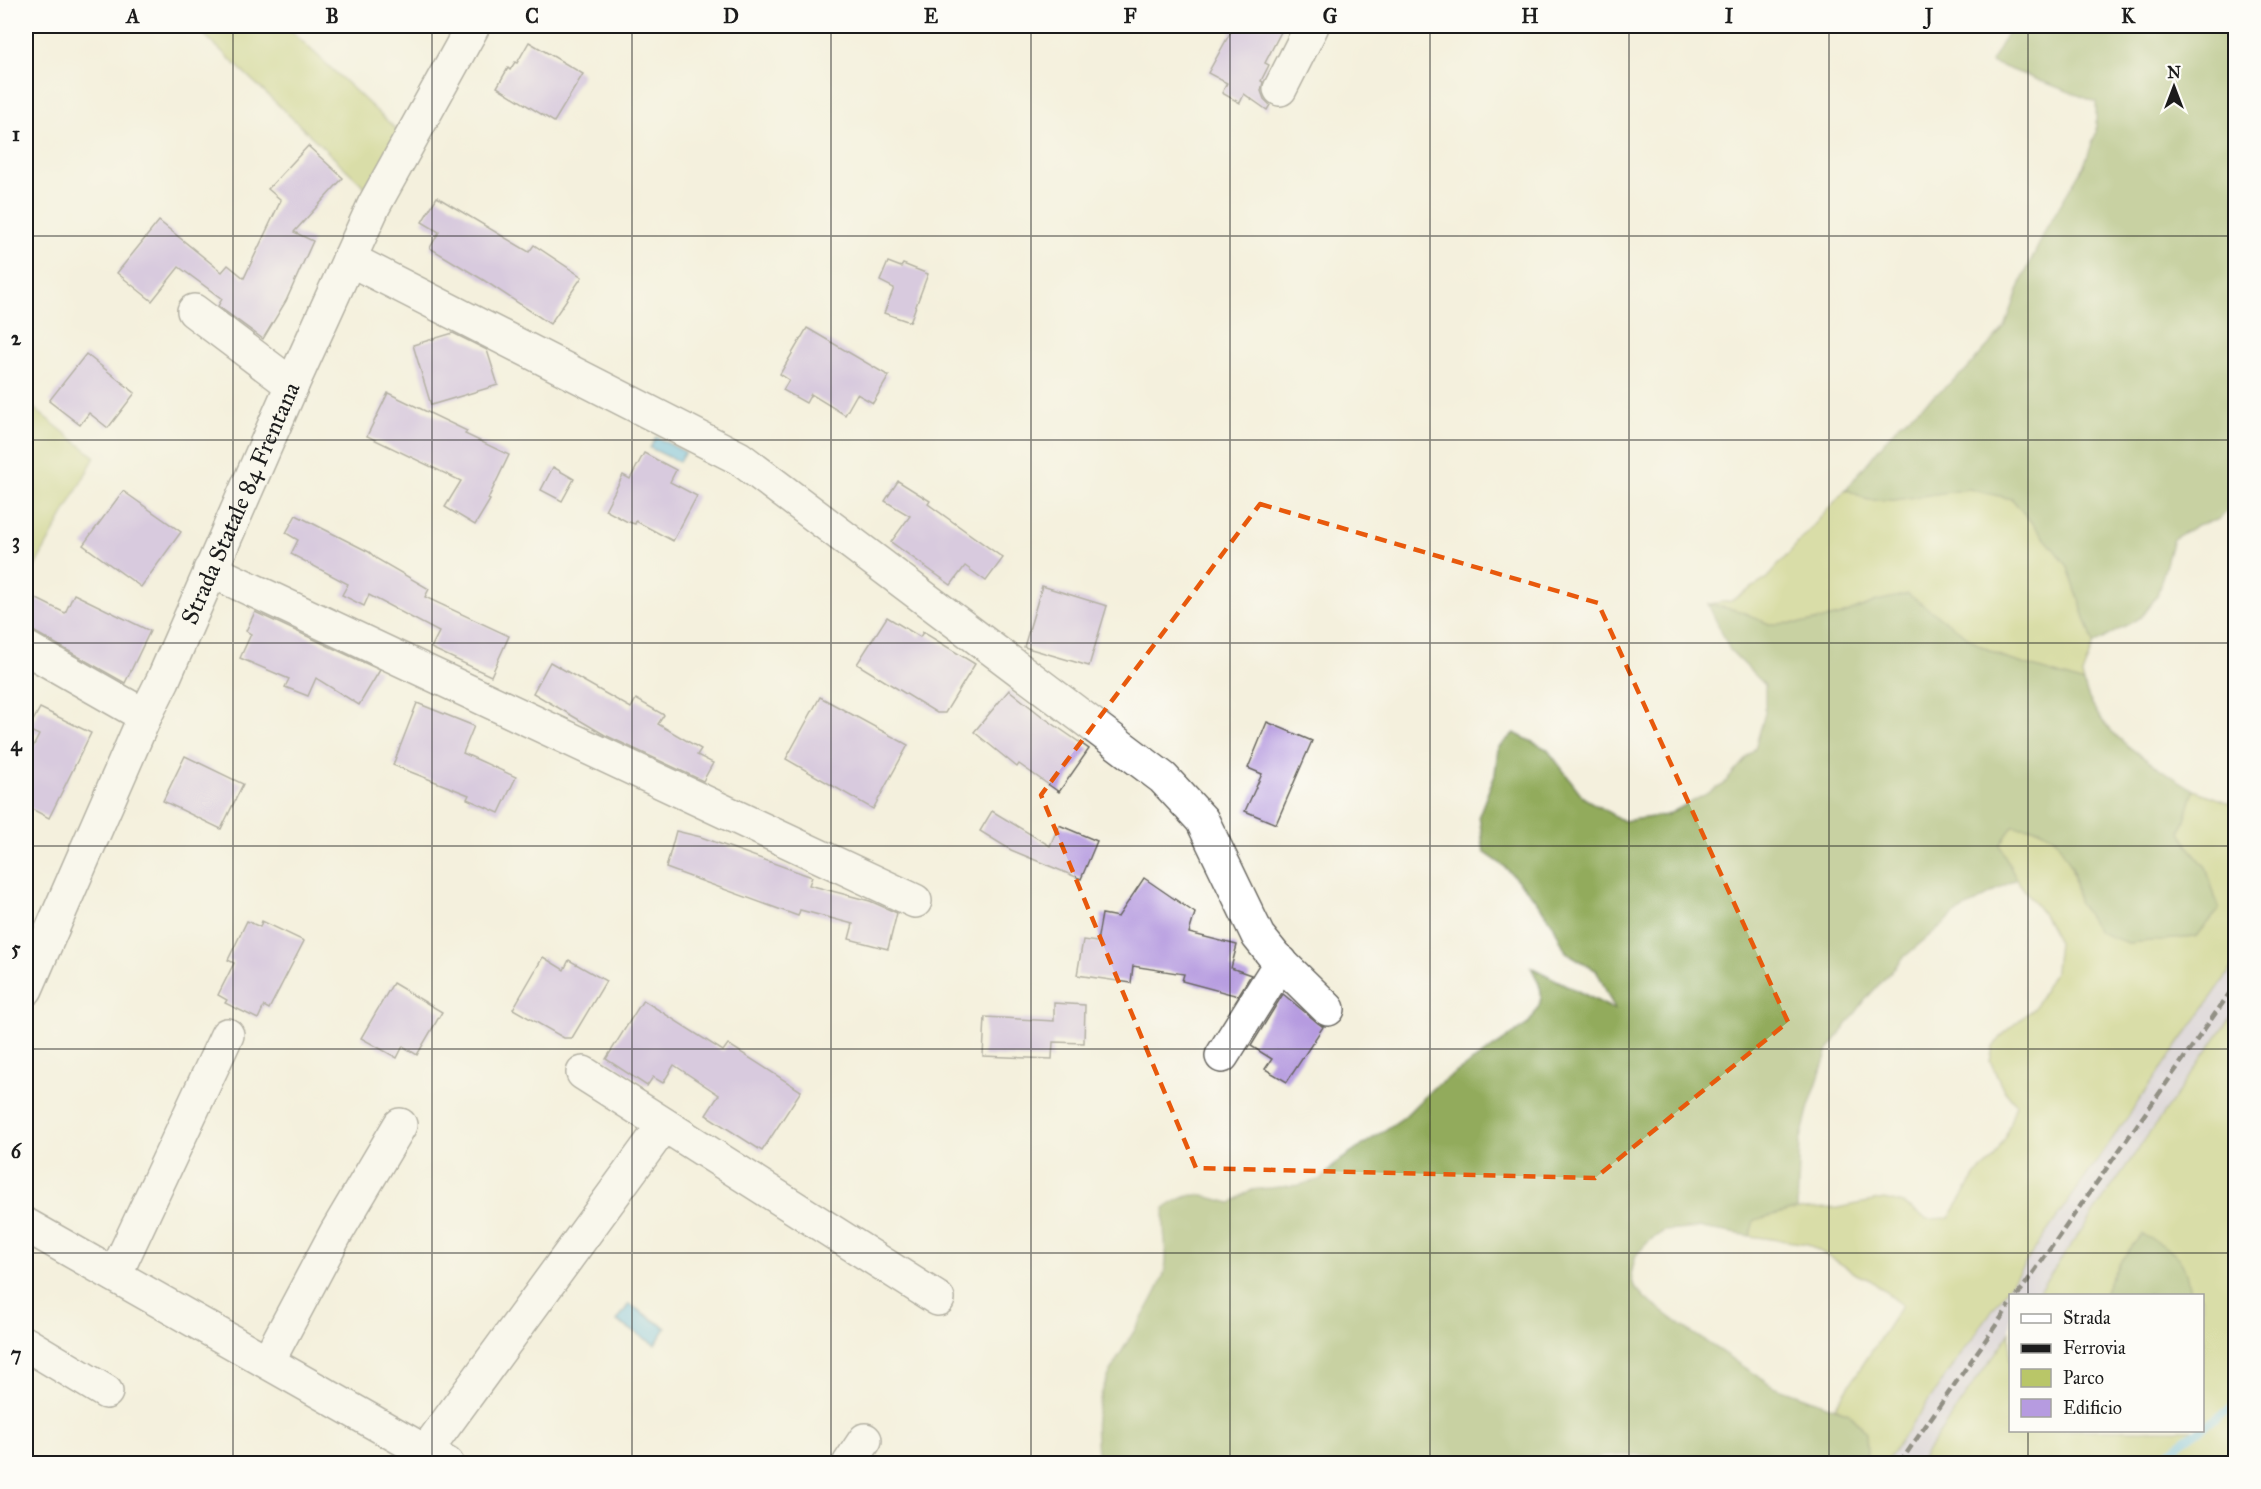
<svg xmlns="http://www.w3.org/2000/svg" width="2261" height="1489" font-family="'IM FELL Great Primer',serif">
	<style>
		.industrial { fill: #c7c0d9 }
		.green { fill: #b9c668; stroke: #6a7142; stroke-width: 1.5 }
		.forest { fill: #92ab5c; stroke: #57643c; stroke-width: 1.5 }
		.water { fill: #68bee5; stroke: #426d80; stroke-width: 1.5 }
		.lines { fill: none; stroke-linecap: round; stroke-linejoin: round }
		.stream { stroke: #68bee5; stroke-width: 8 }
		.building { fill: #b69be0 }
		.minor-casing { stroke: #686660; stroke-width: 36 }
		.major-casing { stroke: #686660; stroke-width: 36 }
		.minor { stroke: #fff; stroke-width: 33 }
		.major { stroke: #fff; stroke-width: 33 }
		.rail { stroke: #1c1c1c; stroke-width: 4.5; stroke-dasharray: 9 4.5; stroke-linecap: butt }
		.marked { fill: none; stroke: #e8590c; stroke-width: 4.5; stroke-dasharray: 12 8; stroke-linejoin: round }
		.grid { fill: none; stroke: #1c1c1c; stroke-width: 1.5; stroke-opacity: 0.55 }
		.labels { text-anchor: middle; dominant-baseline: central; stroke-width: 4.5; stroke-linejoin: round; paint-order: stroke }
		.street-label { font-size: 24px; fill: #1c1c1c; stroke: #fdfcf7 }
		.neatline { fill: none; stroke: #1c1c1c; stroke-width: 2 }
		.grid-label { font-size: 20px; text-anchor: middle; font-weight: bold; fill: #1c1c1c }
	</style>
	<rect width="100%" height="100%" fill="#fdfcf7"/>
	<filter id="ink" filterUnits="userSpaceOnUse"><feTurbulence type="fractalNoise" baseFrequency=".0167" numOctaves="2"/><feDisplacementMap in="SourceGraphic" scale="12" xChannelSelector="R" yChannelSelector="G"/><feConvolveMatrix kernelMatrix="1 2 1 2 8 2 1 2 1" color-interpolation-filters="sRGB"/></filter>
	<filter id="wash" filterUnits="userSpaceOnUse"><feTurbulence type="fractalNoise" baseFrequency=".008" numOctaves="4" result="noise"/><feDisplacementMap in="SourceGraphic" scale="24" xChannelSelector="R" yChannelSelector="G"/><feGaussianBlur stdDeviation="1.35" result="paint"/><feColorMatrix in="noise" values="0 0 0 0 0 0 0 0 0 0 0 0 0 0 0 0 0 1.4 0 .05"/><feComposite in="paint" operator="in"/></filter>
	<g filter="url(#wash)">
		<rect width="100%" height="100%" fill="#f4f0dd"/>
		<path class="industrial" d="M 2235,964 L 2235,1011 L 2036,1295 L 2010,1296 L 2010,1332 L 1918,1463 L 1885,1464 Z"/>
		<g class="green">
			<path d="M 195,26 L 286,26 L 400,133 L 369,191 Z"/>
			<path d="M 26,402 L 95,457 L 26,583 Z"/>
			<path d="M 1846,489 L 1868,500 L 1894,500 L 1969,489 L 2012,499 L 2067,565 L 2094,644 L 2082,675 L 2084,683 L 2007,659 L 1979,645 L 1953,627 L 1877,601 L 1839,616 L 1805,623 L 1769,624 L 1740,611 L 1708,604 L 1731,601 L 1765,580 Z"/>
			<path d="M 2194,790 L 2235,805 L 2235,964 L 1885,1463 L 1864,1463 C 1872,1434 1862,1419 1835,1407 L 1902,1305 L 1870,1280 L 1858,1275 L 1808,1244 L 1750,1236 L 1753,1220 L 1797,1209 L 1837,1208 L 1884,1199 L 1904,1204 L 1927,1219 L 1949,1218 L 1976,1175 L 1993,1160 L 2005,1138 L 2016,1104 L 2003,1088 L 1990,1061 L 1993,1047 L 2006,1031 L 2034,1008 L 2055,970 L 2058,942 L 2042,913 L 2016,879 L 1999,845 L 2013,826 C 2022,827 2033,827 2041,830 C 2069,841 2074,875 2078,901 L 2128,943 L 2196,937 L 2219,910 L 2206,867 L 2187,845 L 2181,832 Z"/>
			<path d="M 2235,1011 L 2235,1463 L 1918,1464 L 2010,1332 L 2010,1430 L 2202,1430 L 2202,1296 L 2036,1295 Z"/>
		</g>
		<g class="forest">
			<path d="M 2011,26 L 2235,26 L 2235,505 L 2217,520 L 2197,525 L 2173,539 L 2157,596 L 2141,617 L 2094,644 L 2067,565 L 2012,499 L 1969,489 L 1894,500 L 1868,500 L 1846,489 L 1898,425 L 1965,371 L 2005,327 L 2022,280 L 2047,227 L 2084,165 L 2096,133 L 2096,102 L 1991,62 Z"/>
			<path d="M 1908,594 L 1979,645 L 2007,659 L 2084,683 C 2095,734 2153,764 2194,790 L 2181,832 L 2187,845 L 2206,867 L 2219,910 L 2196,937 L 2128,943 L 2098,932 L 2078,901 L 2073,869 L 2056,839 L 2040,829 L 2013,826 L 2000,845 L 2016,879 L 1955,914 L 1903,958 L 1866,999 L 1828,1050 L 1808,1110 L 1800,1143 L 1797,1209 L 1754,1220 L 1750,1236 L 1701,1228 L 1664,1231 L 1650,1240 L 1636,1255 L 1631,1275 L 1634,1286 L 1646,1299 L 1685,1328 L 1773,1386 L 1849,1413 L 1866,1432 L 1867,1453 L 1864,1463 L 1694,1464 C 1650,1445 1577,1460 1529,1464 C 1511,1465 1492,1460 1474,1458 L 1467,1464 L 1098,1463 C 1097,1449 1094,1432 1096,1417 C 1103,1364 1145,1325 1163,1277 C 1171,1254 1160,1231 1165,1208 C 1194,1188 1198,1195 1231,1203 L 1250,1190 L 1299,1185 L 1322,1179 L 1335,1164 L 1404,1117 L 1433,1088 L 1528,1024 C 1545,999 1545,994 1531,967 L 1615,1010 L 1597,971 L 1566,952 L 1552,922 L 1531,894 L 1504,866 L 1484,852 L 1479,815 L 1495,774 L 1498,748 L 1514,733 L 1547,749 L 1584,798 L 1623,821 L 1667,815 L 1723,785 L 1755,748 L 1765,713 L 1765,685 L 1730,650 L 1708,604 L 1740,611 L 1769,624 L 1805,623 L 1839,616 L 1877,601 Z"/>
			<path d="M 2142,1234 C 2175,1252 2186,1256 2190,1295 L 2104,1295 C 2112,1271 2126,1253 2142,1234 Z"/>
		</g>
		<g class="water">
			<path d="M 656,437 L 685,452 L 679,462 L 650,448 Z"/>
			<path d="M 629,1304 L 666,1328 L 655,1345 L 617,1321 Z"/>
		</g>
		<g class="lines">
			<g class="stream">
				<path d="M 2202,1428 L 2236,1405"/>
				<path d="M 2151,1464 L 2199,1430"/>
			</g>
		</g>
		<g id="blocks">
			<g class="building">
				<path d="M 1234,26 L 1284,26 L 1265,63 L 1269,65 L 1261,81 L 1263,82 L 1261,91 L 1264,99 L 1270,105 L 1267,110 L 1244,94 L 1240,103 L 1222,93 L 1227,83 L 1208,73 Z"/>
				<path d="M 529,42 L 583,74 L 554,122 L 497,87 L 508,68 L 510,70 L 515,62 L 517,63 Z"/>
				<path d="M 308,146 L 343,178 L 294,232 L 313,241 L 286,301 L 263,339 L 218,306 L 222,299 L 179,267 L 152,301 L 117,273 L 159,221 L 222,272 L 228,265 L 244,278 L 281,200 L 268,189 Z"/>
				<path d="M 437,197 L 529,252 L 534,245 L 582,277 L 550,324 L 485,281 L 430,248 L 439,232 L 422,222 Z"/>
				<path d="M 888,262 L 901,267 L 903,264 L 928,274 L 910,322 L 884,313 L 894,288 L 880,281 Z"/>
				<path d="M 807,328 L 889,376 L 873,403 L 857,394 L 845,415 L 811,394 L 806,403 L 783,390 L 789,380 L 780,374 Z"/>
				<path d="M 453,333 L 487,350 L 498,385 L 431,405 L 413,345 Z"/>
				<path d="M 86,354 L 135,393 L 108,428 L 89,413 L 80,425 L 49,401 Z"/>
				<path d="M 388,393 L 467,431 L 465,434 L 509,455 L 488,499 L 490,500 L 475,525 L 445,507 L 461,481 L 367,436 Z"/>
				<path d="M 644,453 L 676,470 L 670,482 L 697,496 L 673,541 L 636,521 L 635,524 L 626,521 L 605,510 L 623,475 L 630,479 Z"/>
				<path d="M 553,467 L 574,479 L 562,501 L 541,490 Z"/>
				<path d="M 898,481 L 930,501 L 928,504 L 1003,558 L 986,581 L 965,566 L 951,585 L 891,542 L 910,516 L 885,501 Z"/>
				<path d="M 123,491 L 181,532 L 141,587 L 83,545 Z"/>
				<path d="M 296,515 L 369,552 L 377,559 L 429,589 L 425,597 L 509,636 L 491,676 L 431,648 L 439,632 L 369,595 L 364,606 L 342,595 L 348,584 L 291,554 L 298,540 L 286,533 Z"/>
				<path d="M 1042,586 L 1107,606 L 1089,666 L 1024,647 Z"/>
				<path d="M 74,594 L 150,631 L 125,683 L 35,632 L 26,629 L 26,611 L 33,597 L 65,613 Z"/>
				<path d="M 255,612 L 380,670 L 359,705 L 316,678 L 308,696 L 285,687 L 289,679 L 240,658 L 251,634 L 246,631 Z"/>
				<path d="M 887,617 L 920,637 L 923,632 L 975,664 L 945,713 L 937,713 L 857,664 Z"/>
				<path d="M 550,662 L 631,708 L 636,699 L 664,715 L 658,724 L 701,749 L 697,755 L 713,763 L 703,781 L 605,735 L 533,693 Z"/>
				<path d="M 1009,690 L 1043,717 L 1089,749 L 1059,792 L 1019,764 L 1017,767 L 974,732 Z"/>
				<path d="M 820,697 L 908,745 L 873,809 L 786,759 Z"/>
				<path d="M 417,703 L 474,726 L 463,753 L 516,777 L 499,813 L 467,799 L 469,795 L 393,765 Z"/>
				<path d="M 40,708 L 91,733 L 49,818 L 26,806 L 26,761 L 39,735 L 28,730 Z"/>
				<path d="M 1267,722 L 1312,741 L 1276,824 L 1245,811 L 1262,774 L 1248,768 Z"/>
				<path d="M 185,756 L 243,784 L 221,829 L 163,801 Z"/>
				<path d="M 992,811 L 1050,846 L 1059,825 L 1097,841 L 1081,879 L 1011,850 L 980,831 Z"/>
				<path d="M 676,831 L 701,837 L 812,877 L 809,885 L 870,901 L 897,913 L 888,949 L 849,939 L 853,924 L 800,910 L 798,916 L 666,868 Z"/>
				<path d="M 1144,878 L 1195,913 L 1189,933 L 1237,945 L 1231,968 L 1251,975 L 1238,996 L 1182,981 L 1184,974 L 1133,966 L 1131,983 L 1077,975 L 1083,940 L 1097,942 L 1102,914 L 1118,917 Z"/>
				<path d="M 247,921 L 260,927 L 262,921 L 304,941 L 269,1009 L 264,1006 L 258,1019 L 225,1003 L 227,1000 L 218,995 L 234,963 L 228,960 Z"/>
				<path d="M 543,957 L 564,970 L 569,960 L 606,981 L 572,1038 L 564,1038 L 513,1009 Z"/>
				<path d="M 393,983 L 442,1012 L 417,1055 L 403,1046 L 397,1058 L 361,1038 Z"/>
				<path d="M 1283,994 L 1323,1027 L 1287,1082 L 1265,1069 L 1272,1059 L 1251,1046 Z"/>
				<path d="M 643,1000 L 723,1051 L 728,1044 L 801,1091 L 762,1151 L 706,1115 L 719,1095 L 674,1065 L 663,1083 L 653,1077 L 647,1086 L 606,1059 Z"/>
				<path d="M 1054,1003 L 1085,1005 L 1084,1043 L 1053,1042 L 1052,1059 L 983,1056 L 985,1017 L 1054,1021 Z"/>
			</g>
		</g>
	</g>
	<g filter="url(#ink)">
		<use href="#blocks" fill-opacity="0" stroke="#686660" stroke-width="1.5"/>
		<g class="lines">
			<defs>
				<g id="minor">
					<path d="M 1280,89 L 1312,26"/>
					<path d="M 349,259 L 739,458 L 1163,778 L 1202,820 L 1258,936 L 1274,956 L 1328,1009"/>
					<path d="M 194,311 L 292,385"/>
					<path d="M 210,570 L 915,901"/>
					<path d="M 26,648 L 145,716"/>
					<path d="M 1222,1056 L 1281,962"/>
					<path d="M 583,1073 L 938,1299"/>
					<path d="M 26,1225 L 447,1464"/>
					<path d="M 115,1275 L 227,1035"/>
					<path d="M 26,1344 L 106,1392"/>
					<path d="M 268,1361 L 336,1233 L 400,1125"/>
					<path d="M 426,1451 L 664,1125"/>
					<path d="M 849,1464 L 865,1440"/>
				</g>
				<g id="major">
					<path id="s1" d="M 26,989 L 145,716 L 163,680 L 292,385 L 374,205 L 473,26"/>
				</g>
			</defs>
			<use href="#minor" class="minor-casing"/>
			<use href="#major" class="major-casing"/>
			<use href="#minor" class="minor"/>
			<use href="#major" class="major"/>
			<g class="rail">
				<path d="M 2017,1296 L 2236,984"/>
				<path d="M 1899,1464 L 2010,1305"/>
			</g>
		</g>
	</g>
	<path d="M0 0H2261V1489H0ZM 1260,504 L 1598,603 L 1788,1022 L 1595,1178 L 1196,1168 L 1041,795 Z" fill="#f4f0dd" fill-opacity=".55" fill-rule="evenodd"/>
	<path class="marked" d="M 1260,504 L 1598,603 L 1788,1022 L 1595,1178 L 1196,1168 L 1041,795 Z"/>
	<path class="grid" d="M 233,26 L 233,1464M 432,26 L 432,1464M 632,26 L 632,1464M 831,26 L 831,1464M 1031,26 L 1031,1464M 1230,26 L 1230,1464M 1430,26 L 1430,1464M 1629,26 L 1629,1464M 1829,26 L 1829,1464M 2028,26 L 2028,1296M 26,236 L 2236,236M 26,440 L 2236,440M 26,643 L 2236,643M 26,846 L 2236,846M 26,1049 L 2236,1049M 26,1253 L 2236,1253M 2028,1430 L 2028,1464"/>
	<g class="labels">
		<g class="street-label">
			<text stroke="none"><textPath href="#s1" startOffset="531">Strada Statale 84 Frentana</textPath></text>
		</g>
	</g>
	<rect width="2261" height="1489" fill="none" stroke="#fdfcf7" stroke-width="66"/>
	<rect x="2009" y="1294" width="195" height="138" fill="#fdfcf7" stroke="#a3a29f" stroke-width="1.5"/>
	<rect x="2021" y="1314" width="30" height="9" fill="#ffffff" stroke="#a3a29f" stroke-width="1.5"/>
	<text x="2063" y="1324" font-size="18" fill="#1c1c1c">Strada</text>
	<rect x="2021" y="1344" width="30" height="9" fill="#1c1c1c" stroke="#a3a29f" stroke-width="1.5"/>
	<text x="2063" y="1354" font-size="18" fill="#1c1c1c">Ferrovia</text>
	<rect x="2021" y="1369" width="30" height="18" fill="#b9c668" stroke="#a3a29f" stroke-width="1.5"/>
	<text x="2063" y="1384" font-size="18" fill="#1c1c1c">Parco</text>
	<rect x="2021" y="1399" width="30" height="18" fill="#b69be0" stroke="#a3a29f" stroke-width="1.5"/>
	<text x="2063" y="1414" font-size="18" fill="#1c1c1c">Edificio</text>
	<g transform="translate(2174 87)" stroke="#fdfcf7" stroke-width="4.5" paint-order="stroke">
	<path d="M0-4.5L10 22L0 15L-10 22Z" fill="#1c1c1c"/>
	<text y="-9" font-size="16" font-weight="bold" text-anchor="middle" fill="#1c1c1c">N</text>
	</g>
	<rect x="33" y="33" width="2195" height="1423" class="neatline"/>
	<g class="grid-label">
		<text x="133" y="23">A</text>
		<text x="332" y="23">B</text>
		<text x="532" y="23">C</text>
		<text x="731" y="23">D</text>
		<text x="931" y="23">E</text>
		<text x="1130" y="23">F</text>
		<text x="1330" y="23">G</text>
		<text x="1530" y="23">H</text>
		<text x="1729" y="23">I</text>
		<text x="1929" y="23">J</text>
		<text x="2128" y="23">K</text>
		<text x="16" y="141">1</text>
		<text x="16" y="345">2</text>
		<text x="16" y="548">3</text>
		<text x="16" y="751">4</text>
		<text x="16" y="955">5</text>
		<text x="16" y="1158">6</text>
		<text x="16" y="1361">7</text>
	</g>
</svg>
